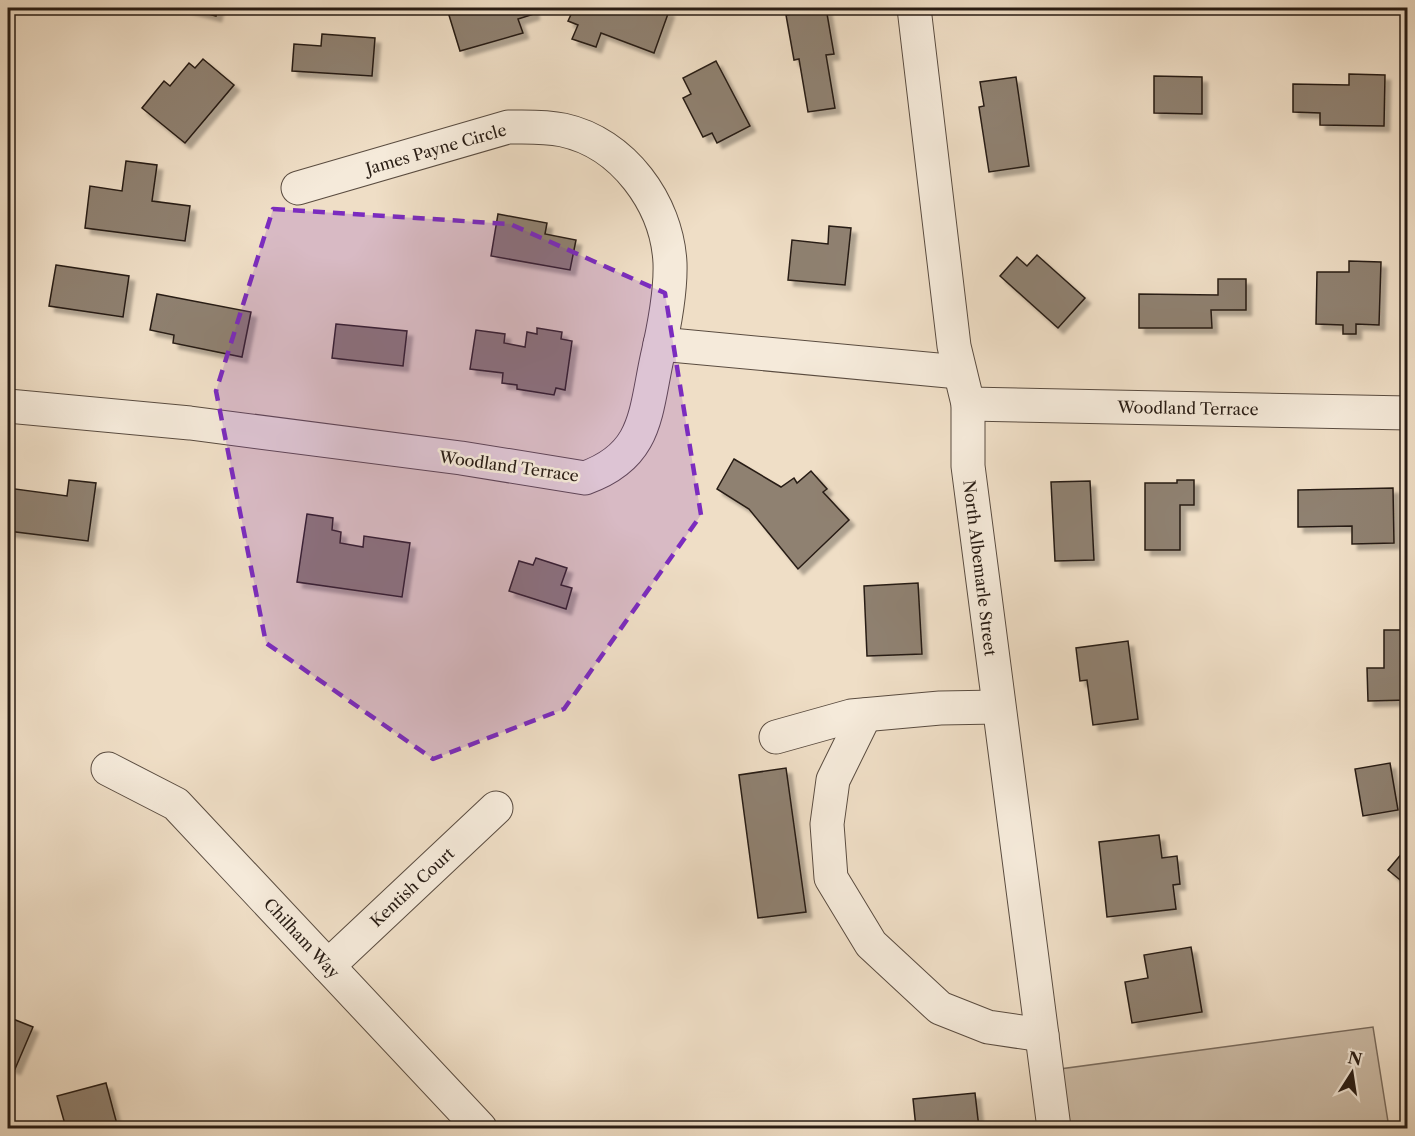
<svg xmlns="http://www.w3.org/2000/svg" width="1415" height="1136" font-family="'Libre Caslon Text',serif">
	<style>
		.green { fill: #cdbda8; stroke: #7a6c5e; stroke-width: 1.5 }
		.building { fill: #8f8171; stroke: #281c14; stroke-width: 1.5; filter: url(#shadow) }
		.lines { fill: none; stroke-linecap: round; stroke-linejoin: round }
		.minor-casing { stroke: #5a4c40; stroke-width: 35 }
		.minor { stroke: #f5eada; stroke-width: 33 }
		.marked { fill: #7b2cbf; fill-opacity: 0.2; stroke: #7b2cbf; stroke-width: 4.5; stroke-dasharray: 12 8; stroke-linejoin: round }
		.labels { text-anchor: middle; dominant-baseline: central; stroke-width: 5; stroke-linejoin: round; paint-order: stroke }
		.street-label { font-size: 16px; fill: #281c14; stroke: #f5eada }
	</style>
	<defs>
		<filter id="shadow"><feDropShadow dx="5.5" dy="5.5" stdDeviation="1.5" flood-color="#0004"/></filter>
	</defs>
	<rect width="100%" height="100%" fill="#efdec6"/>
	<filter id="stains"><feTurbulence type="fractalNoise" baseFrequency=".00333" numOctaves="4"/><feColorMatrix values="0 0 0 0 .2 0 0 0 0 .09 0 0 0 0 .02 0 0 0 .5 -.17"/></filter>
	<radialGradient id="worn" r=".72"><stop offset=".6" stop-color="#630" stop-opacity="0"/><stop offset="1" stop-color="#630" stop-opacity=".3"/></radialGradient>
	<path class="green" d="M 1373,1027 L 1389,1128 L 1068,1128 L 1060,1069 Z"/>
	<g class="building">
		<path d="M 186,8 L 218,8 L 216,16 Z"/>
		<path d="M 465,8 L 533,8 L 534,14 L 518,19 L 523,33 L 460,51 L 448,12 Z"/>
		<path d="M 574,8 L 660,8 L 669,11 L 654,53 L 601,33 L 596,47 L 572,39 L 578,25 L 568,21 Z"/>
		<path d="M 826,8 L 834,54 L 826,55 L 835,108 L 808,112 L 799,59 L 794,60 L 786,15 Z"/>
		<path d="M 322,34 L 375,38 L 372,76 L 292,71 L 294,44 L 321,46 Z"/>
		<path d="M 203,59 L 234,85 L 185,143 L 142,108 L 164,81 L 170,86 L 189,63 L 195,68 Z"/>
		<path d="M 716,61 L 750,126 L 717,143 L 712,133 L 703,137 L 683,98 L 691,94 L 683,78 Z"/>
		<path d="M 1349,74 L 1385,75 L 1384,126 L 1320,125 L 1320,113 L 1293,112 L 1293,84 L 1349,85 Z"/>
		<path d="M 1154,76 L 1202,77 L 1202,114 L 1154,113 Z"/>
		<path d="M 1016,77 L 1029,166 L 989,172 L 979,107 L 984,106 L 980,82 Z"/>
		<path d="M 126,161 L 157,165 L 152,201 L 190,206 L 185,241 L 85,228 L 90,186 L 122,191 Z"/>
		<path d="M 498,214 L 547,223 L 545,234 L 576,240 L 570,270 L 491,256 Z"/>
		<path d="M 829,226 L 851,228 L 845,285 L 788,280 L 792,240 L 828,244 Z"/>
		<path d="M 1037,255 L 1085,298 L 1058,328 L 1000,276 L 1017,257 L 1027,266 Z"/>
		<path d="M 1349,261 L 1381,262 L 1379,325 L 1356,324 L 1356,334 L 1343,334 L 1343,325 L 1316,324 L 1317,272 L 1349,272 Z"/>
		<path d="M 56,265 L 129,276 L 123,317 L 49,306 Z"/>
		<path d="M 1218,279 L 1246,279 L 1246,310 L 1211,310 L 1212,328 L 1139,328 L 1139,294 L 1218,295 Z"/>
		<path d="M 157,294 L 251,312 L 242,357 L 173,343 L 174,335 L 150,330 Z"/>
		<path d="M 336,324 L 407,331 L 403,366 L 332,358 Z"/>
		<path d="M 537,328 L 562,332 L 561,339 L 572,341 L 565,390 L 556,388 L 554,395 L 517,389 L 517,385 L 502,383 L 503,373 L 470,369 L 476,330 L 505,334 L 504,343 L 525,347 L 527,332 L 537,334 Z"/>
		<path d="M 734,459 L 781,487 L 794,478 L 797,483 L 811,471 L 827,489 L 823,492 L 849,520 L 798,569 L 749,509 L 717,489 Z"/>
		<path d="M 69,480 L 96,483 L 88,541 L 8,531 L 8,488 L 67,496 Z"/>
		<path d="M 1177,480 L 1194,480 L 1194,505 L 1180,505 L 1180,550 L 1145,550 L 1145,483 L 1177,483 Z"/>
		<path d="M 1090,481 L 1094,560 L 1055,561 L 1051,482 Z"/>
		<path d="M 1393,488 L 1394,543 L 1352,544 L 1352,526 L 1298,527 L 1298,490 Z"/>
		<path d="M 307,514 L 333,518 L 332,530 L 341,532 L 340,543 L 363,547 L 364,536 L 410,543 L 402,597 L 297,582 Z"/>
		<path d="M 536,558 L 567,568 L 561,585 L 572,588 L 566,609 L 509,591 L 519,561 L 533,565 Z"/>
		<path d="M 918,583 L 922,654 L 867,656 L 864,586 Z"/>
		<path d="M 1384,630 L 1408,630 L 1408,700 L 1368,701 L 1367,668 L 1384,668 Z"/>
		<path d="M 1128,641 L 1138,719 L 1093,725 L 1087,680 L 1080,681 L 1076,648 Z"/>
		<path d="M 1390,763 L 1398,810 L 1363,816 L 1355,769 Z"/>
		<path d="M 786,768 L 806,912 L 758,918 L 739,775 Z"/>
		<path d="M 1159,835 L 1162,858 L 1177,856 L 1180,884 L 1173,885 L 1176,909 L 1107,917 L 1099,842 Z"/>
		<path d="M 1408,846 L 1408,893 L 1401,888 L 1405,884 L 1388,870 Z"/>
		<path d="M 1191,947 L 1202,1012 L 1132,1023 L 1125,982 L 1148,978 L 1144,955 Z"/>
		<path d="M 8,1017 L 33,1027 L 15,1069 L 8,1066 Z"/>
		<path d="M 106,1083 L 118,1128 L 66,1128 L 57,1096 Z"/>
		<path d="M 975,1093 L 979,1128 L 916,1128 L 913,1099 Z"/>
	</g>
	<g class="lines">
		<defs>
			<g id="minor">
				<path d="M 914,8 L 954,346 L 968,404 L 968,466 L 1054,1128"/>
				<path d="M 660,344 L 959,372"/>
				<path d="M 968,404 L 1408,413"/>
				<path d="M 8,406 L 190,423 L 461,458 L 585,478 C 647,456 645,414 657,358 C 664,328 671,294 670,263 C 667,203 623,143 563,130 C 544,126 527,127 508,127 L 298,188"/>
				<path d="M 865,715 L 833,780 L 827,824 L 831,878 L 871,944 L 940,1008 L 988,1027 L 1042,1035"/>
				<path d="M 776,737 L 851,716 L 940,708 L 998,707"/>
				<path d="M 108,769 L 176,804 L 480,1128"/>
				<path d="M 328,966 L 496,808"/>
			</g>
		</defs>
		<use href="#minor" class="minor-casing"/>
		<use href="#minor" class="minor"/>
	</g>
	<path class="marked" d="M 273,209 L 510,224 L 665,293 L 701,515 L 564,709 L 433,759 L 266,643 L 216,391 Z"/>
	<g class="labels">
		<g class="street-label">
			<text transform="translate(436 149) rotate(-16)">James Payne Circle</text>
			<text transform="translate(1188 408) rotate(1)">Woodland Terrace</text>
			<text transform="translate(509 466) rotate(8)">Woodland Terrace</text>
			<text transform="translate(980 568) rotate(83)">North Albemarle Street</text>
			<text transform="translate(412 887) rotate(-43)">Kentish Court</text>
			<text transform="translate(302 938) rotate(47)">Chilham Way</text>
		</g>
	</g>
	<rect width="1415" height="1136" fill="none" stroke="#efdec6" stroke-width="30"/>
	<rect x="9" y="9" width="1397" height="1118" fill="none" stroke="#281c14" stroke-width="3"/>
	<rect x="15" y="15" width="1385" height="1106" fill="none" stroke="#281c14" stroke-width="1.5"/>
	<g transform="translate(1352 1073) rotate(12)" stroke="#f5eada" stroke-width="4.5" paint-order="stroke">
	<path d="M0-4.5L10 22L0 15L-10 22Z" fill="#281c14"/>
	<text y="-9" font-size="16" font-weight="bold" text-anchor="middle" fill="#281c14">N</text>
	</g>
	<rect width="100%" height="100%" filter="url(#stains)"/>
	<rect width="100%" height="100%" fill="url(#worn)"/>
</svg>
